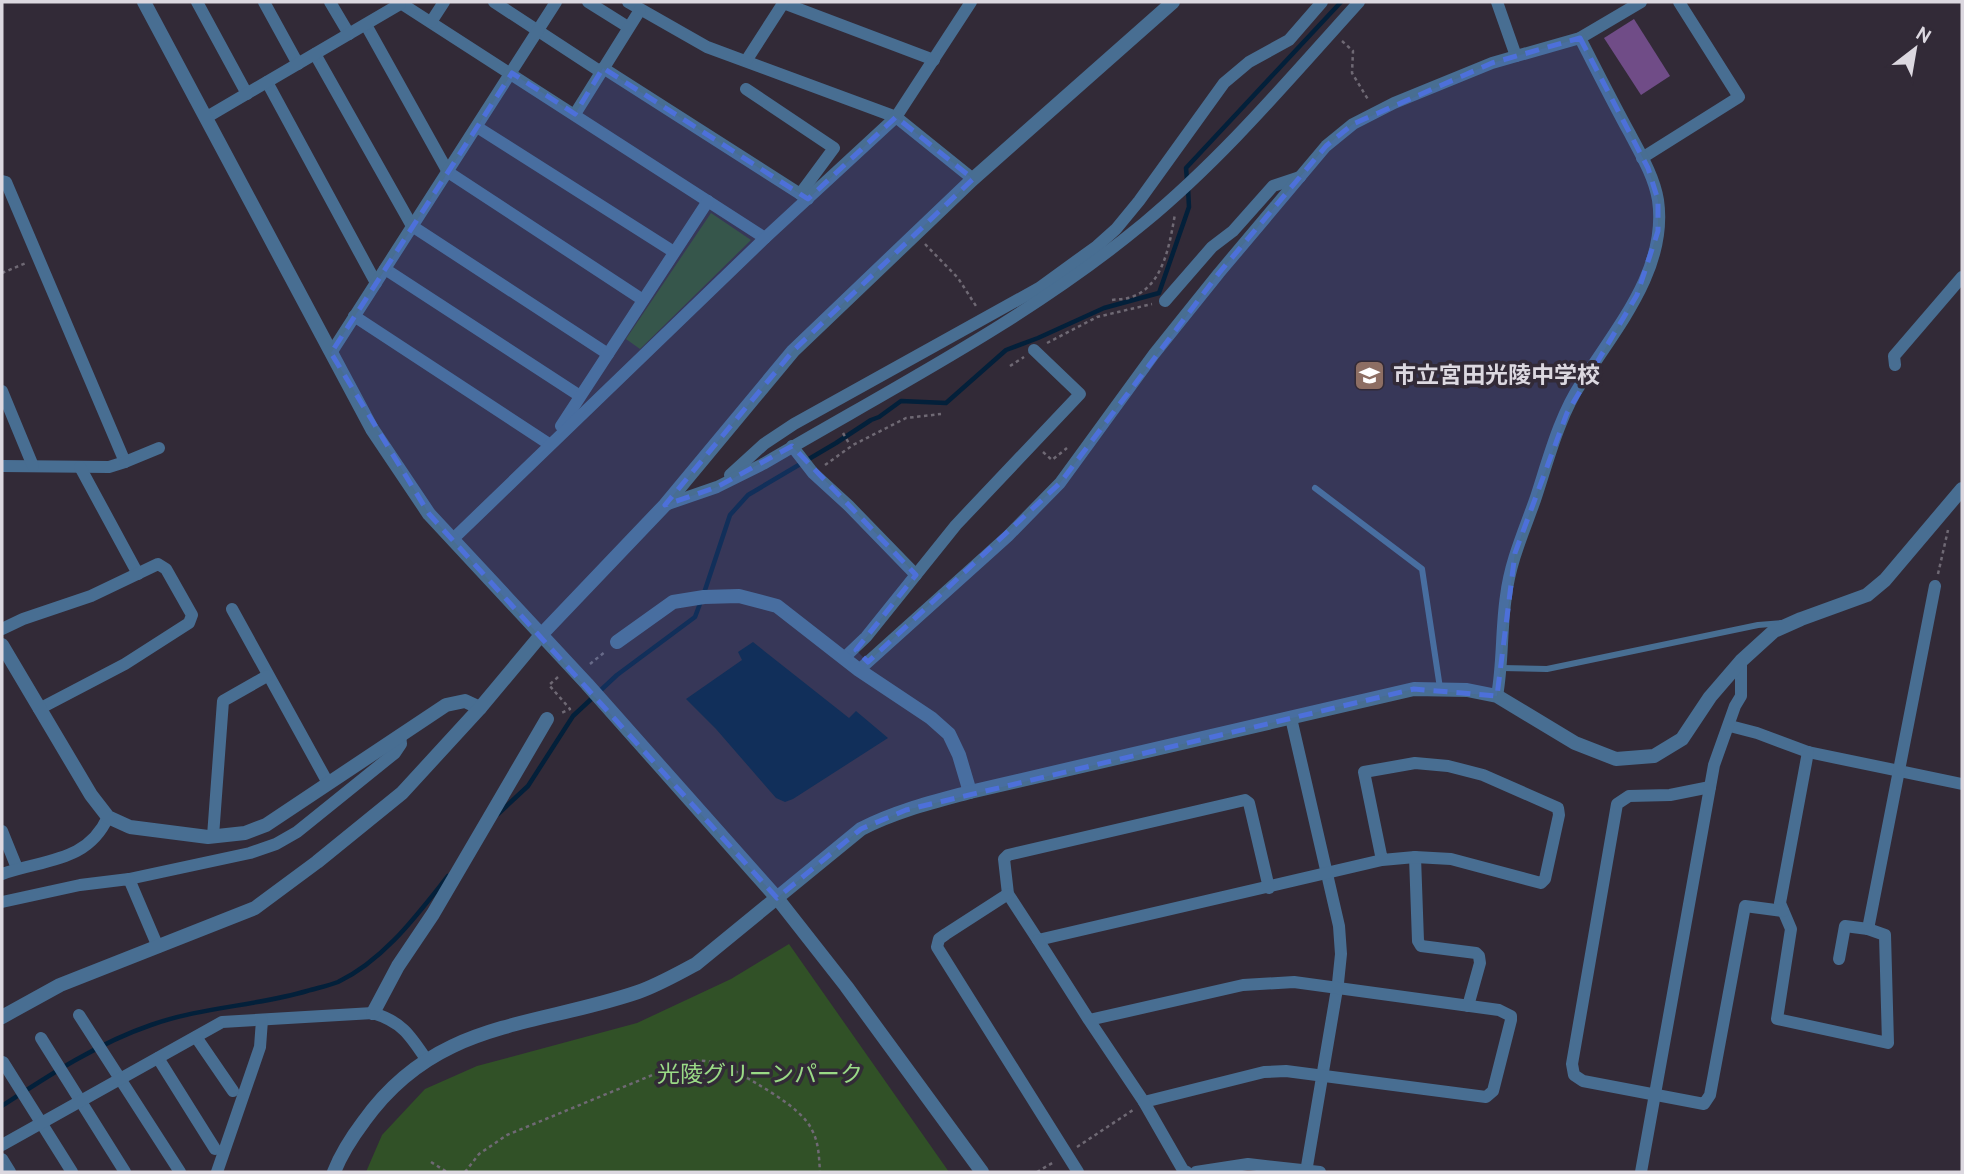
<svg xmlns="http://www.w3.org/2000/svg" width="1964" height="1174" font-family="Cabin,'Noto Sans JP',sans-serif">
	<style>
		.green { fill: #315127 }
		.water { fill: #03203a }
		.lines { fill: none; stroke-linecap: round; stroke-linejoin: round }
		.stream { stroke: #03203a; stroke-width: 4.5 }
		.building { fill: #704c87 }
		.path { stroke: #6f6974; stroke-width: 2.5; stroke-dasharray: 3.5 3.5; stroke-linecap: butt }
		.service { stroke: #486e92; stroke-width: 6 }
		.minor { stroke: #486e92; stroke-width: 12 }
		.tertiary { stroke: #486e92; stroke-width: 14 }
		.marked { fill: #4d70da; fill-opacity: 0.2; stroke: #4d70da; stroke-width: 5; stroke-dasharray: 14 9; stroke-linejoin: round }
		.labels { text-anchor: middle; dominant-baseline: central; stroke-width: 7; stroke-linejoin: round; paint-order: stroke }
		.poi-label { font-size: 23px; font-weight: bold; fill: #dcd8e0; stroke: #322a37; text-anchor: start }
		.park-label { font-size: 23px; fill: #9ada86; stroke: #322a37 }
	</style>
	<rect width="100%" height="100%" fill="#322a37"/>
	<g class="green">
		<path d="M 711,213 L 751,240 L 640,349 L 626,339 Z"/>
		<path d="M 789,944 L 949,1172 L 366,1172 L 382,1135 L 425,1089 L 477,1066 L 637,1023 L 731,979 Z"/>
	</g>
	<path class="water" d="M 753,642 L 849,718 L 856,711 L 888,738 L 793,799 L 785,802 L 776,798 L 716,729 L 686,699 L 742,660 L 738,652 Z"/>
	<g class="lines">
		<g class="stream">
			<path d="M 1187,180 L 1186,168 L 1341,2"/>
			<path d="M 704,593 L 730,515 L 748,495 L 836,443 L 871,420 L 879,417 L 901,401 L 946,403 L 1006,350 L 1038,338 L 1104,308 L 1159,293 L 1189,207 L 1188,188"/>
			<path d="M 498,814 L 528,786 L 573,716 L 617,675 L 695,617 L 701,601"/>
			<path d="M 2,1106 C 48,1076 98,1043 151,1025 C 201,1007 256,1006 307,991 C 317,988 328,986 338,982 C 384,960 417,915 448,876"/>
		</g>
	</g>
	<path class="building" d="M 1634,19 L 1670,76 L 1641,95 L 1604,38 Z"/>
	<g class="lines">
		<g class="path">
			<path d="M 1342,41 L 1353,51 L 1352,73 L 1369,101"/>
			<path d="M 925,244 L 958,278 L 976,306"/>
			<path d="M 2,273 L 26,263"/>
			<path d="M 1112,300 C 1120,299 1128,299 1134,296 C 1164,284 1170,242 1175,214"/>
			<path d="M 1047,343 L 1097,317 L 1152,304"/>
			<path d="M 1010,366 L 1024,357"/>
			<path d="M 843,433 L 850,445"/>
			<path d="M 1043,452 L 1052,460 L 1067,448"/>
			<path d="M 825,465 L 853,445 L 906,418 L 941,414"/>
			<path d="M 1938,574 L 1948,530"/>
			<path d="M 590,664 L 606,651"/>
			<path d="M 558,677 L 549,685 L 570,709 L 559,714"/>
			<path d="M 1077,1147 L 1133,1110"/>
			<path d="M 431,1162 L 447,1172"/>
			<path d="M 465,1172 L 479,1154 L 507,1135 L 684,1062 C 700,1059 715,1061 730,1068 C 753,1082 801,1106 812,1130 C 819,1143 819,1158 820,1172"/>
			<path d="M 1037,1172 L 1054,1162"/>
		</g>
		<g class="service">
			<path d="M 1315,488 L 1422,569 L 1440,688"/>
			<path d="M 1502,668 L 1547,669 L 1758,625 L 1782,623"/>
		</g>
		<g class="minor">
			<path d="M 197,2 L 247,94"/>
			<path d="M 264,2 L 298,64"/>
			<path d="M 330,2 L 349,34"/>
			<path d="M 399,2 L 765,238"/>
			<path d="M 494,2 L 601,72"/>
			<path d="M 588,2 L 628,27"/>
			<path d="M 628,2 L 707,47 L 896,117 L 973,179"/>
			<path d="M 1497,2 L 1516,56"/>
			<path d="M 783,3 L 934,60"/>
			<path d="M 431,22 L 444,2"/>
			<path d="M 366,25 L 448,172 L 643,300"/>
			<path d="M 315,54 L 412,226 L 608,354"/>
			<path d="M 746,61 L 784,2"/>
			<path d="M 603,68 L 808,199"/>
			<path d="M 267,82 L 376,283"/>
			<path d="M 746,89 L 834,148 L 800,194"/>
			<path d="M 575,114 L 640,10"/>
			<path d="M 207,117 L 400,4"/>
			<path d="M 477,127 L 674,252"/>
			<path d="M 1642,158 L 1739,97 L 1679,2"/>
			<path d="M 2,181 L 6,182 L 125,462 L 109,467 L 2,466"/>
			<path d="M 385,269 L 580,396"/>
			<path d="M 1165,301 L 1212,247 L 1233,231 L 1273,186 L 1300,177"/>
			<path d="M 354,316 L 549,444"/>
			<path d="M 331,353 L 556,2"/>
			<path d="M 1895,365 L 1894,356 L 1962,277"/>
			<path d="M 2,391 L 33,466"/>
			<path d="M 561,426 L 708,201"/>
			<path d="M 792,446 L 813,473 L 849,506 L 916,575"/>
			<path d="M 125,462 L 159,448"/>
			<path d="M 80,467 L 138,574"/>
			<path d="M 730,475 L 764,444 L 794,424 L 1039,288 L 1097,246 L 1116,229 L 1139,201 L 1224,83 L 1249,62 L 1289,40 L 1322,2"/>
			<path d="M 665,505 L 717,487 L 763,464 C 892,388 1028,319 1144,223 C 1224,157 1290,78 1359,2"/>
			<path d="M 453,539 L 765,238 L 896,117 L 971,2"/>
			<path d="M 232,609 L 328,783"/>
			<path d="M 2,629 L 23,619 L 91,596 L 158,564 L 166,569 L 192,615 L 189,623 L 125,664 L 39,709"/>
			<path d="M 844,658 L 866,637 L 956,525 L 1080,394 L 1034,350"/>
			<path d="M 859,670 L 1008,536 L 1060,483 L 1154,354 L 1219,273 L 1326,146 L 1353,124 L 1394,103 L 1492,63 L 1580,38 L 1641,2"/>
			<path d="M 1497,696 C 1503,663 1501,629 1506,596 C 1510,562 1524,531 1535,500 C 1548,461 1559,416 1582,382 C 1616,328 1668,269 1658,200 C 1654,176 1640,153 1629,132 C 1612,101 1596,69 1580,38"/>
			<path d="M 1291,718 L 1339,926 L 1341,954 L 1338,983 L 1306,1172"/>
			<path d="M 1730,726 L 1757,733 L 1808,752 L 1962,784"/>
			<path d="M 1808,752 L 1780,903 L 1791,929 L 1777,1019 L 1888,1043 L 1885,935 L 1868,929 L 1935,586"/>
			<path d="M 1710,787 L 1670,795 L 1629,796 L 1617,804 L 1572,1064 L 1574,1075 L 1583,1081 L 1704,1104 L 1710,1095 L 1745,906 L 1783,911"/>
			<path d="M 2,831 L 17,868"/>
			<path d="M 213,836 L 223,701 L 267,676"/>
			<path d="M 1415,857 L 1418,941 L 1421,946 L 1476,953 L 1479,956 L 1480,963 L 1468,1006"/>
			<path d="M 2,874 C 44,859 87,863 108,817"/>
			<path d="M 129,879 L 250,853 L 276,844 L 297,832 L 395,753 L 401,744 L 400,735"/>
			<path d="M 1269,888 L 1249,803 L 1245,800 L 1008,855 L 1004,859 L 1008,894 L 1038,940 L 1382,860 L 1415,857 L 1451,859 L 1541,883 L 1545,879 L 1559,815 L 1558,808 L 1483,775 L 1448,766 L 1415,763 L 1364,772 L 1382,860"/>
			<path d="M 1008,894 L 946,934 L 939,939 L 937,947 L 1078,1172"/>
			<path d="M 2,902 L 80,885 L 129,879 L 158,947"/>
			<path d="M 1038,940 L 1089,1020 L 1243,985 L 1294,982 L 1499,1010 L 1511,1016 L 1511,1020 L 1493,1091 L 1486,1097 L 1286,1071 L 1264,1072 L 1144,1102 L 1089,1020"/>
			<path d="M 1839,959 L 1845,926 L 1868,929"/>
			<path d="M 79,1015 L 180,1172"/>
			<path d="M 196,1037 L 233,1091"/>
			<path d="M 41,1038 L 125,1172"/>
			<path d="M 158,1058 L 215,1149"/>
			<path d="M 3,1062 L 72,1172"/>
			<path d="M 1144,1102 L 1183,1170 L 1187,1172"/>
			<path d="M 2,1145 L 222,1022 L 373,1013 C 402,1022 410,1035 426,1059"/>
			<path d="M 2,1159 L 10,1172"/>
			<path d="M 217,1172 L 260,1047 L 262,1020"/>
			<path d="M 1196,1172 L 1248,1164 L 1320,1172"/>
			<path d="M 1641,1172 L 1714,765 L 1735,706 L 1741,696 L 1741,661"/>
		</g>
		<g class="tertiary">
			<path d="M 144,2 L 372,429 L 429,514 L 587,684 L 777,898 L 846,986 L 982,1172"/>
			<path d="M 617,642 L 673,602 L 704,597 L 739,596 L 777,606 L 859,670 L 931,718 L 949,734 L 959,755 L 970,792"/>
			<path d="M 2,645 L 91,795 L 108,817 L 130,827 L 208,837 L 245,833 L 266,825 L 446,705 L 465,701 L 480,708"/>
			<path d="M 373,1013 L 398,966 L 433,914 L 547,719"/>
			<path d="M 2,1017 L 60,985 L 255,908 L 317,862 L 402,793 L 480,708 L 541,635 L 665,505 L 793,351 L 973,179 L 1173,2"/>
			<path d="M 334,1172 C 341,1154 352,1137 364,1121 C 436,1020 532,1028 638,992 C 658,985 677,974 696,964 L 861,829 C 896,811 933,802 970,792 L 1414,689 L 1467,690 L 1497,696 L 1575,743 L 1616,759 L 1654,756 L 1682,739 L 1710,697 L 1741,661 L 1774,631 L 1801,619 L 1867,595 L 1885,580 L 1962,489"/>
		</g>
	</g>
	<path class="marked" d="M 1580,38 L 1648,168 L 1658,200 L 1658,231 L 1637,295 L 1567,413 L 1515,553 L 1497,696 L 1414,689 L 906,810 L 861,829 L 777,898 L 429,514 L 331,353 L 512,73 L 575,114 L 603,68 L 808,199 L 896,117 L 973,179 L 793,351 L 665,505 L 717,487 L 792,446 L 916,575 L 856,650 L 868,662 L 1060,483 L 1219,273 L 1326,146 L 1353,124 L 1492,63 Z"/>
	<defs>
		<symbol id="school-square" viewBox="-11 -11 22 22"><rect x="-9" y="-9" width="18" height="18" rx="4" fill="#8d6e63" stroke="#322a37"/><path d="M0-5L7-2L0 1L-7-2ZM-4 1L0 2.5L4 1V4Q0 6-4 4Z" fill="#fff"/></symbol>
	</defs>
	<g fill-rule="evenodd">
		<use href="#school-square" x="1352" y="358" width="35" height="35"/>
	</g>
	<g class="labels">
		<g class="poi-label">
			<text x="1393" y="375">市立宮田光陵中学校</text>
		</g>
		<g class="park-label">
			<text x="760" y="1074">光陵グリーンパーク</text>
		</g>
	</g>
	<rect width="1964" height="1174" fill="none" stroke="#dcd8e0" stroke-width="7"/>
	<g transform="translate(1915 49) rotate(31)" stroke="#322a37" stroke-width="5" paint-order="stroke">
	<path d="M0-5L12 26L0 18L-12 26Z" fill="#dcd8e0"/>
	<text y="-10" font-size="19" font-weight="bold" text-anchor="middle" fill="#dcd8e0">N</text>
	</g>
</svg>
